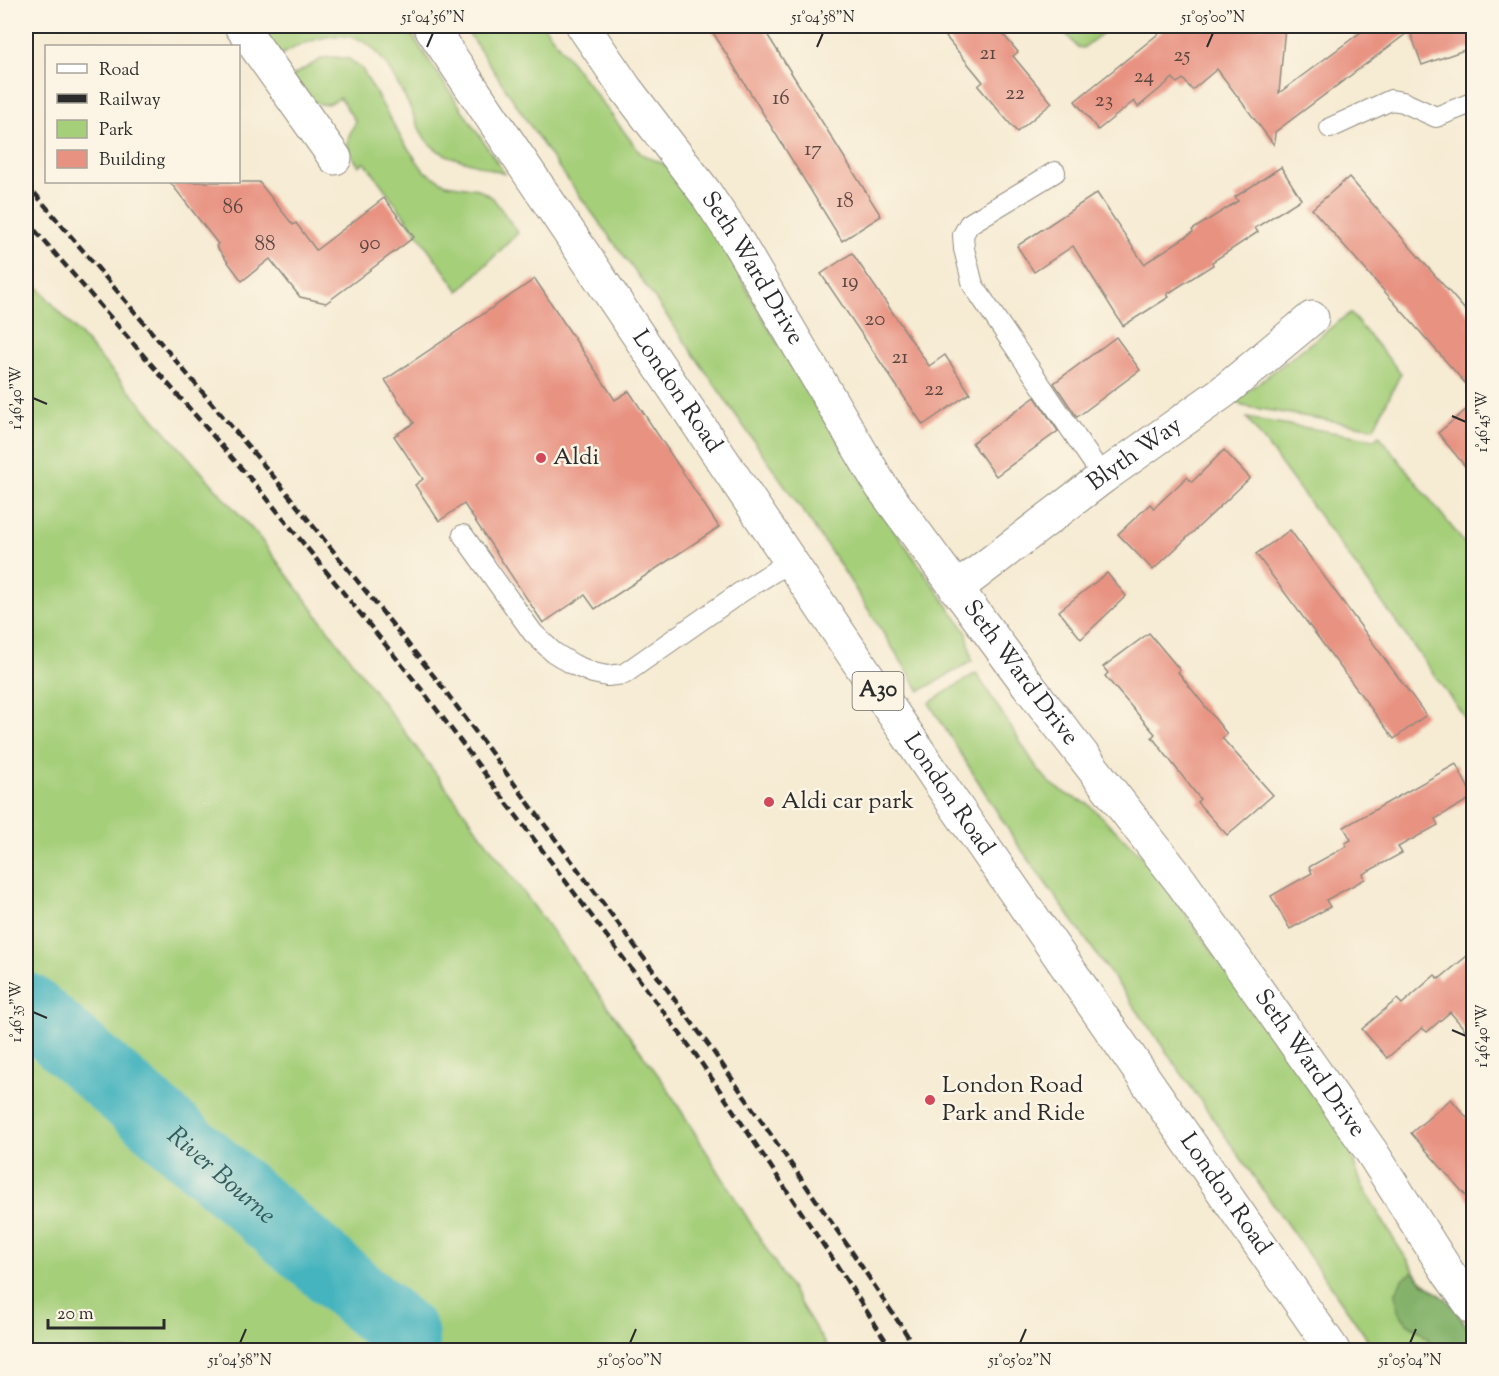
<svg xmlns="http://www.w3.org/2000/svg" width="1499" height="1376" font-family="'Sorts Mill Goudy',serif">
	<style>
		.green { fill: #a6cf7a; stroke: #687d52; stroke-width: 1.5 }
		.forest { fill: #84b26a; stroke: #586e4a; stroke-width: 1.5 }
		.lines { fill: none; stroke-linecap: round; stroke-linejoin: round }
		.river { stroke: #44b4be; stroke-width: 69 }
		.building { fill: #e89281 }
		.service-casing { stroke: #908b7f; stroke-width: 22 }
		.minor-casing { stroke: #908b7f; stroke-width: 35 }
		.trunk-casing { stroke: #908b7f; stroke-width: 35 }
		.service { stroke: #fff; stroke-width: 20 }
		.minor { stroke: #fff; stroke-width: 33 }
		.trunk { stroke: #fff; stroke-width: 33 }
		.rail { stroke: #2b2b2b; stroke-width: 4.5; stroke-dasharray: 9 4.5; stroke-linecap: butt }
		.ticks { fill: none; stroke: #2b2b2b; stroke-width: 2 }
		.poi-dot { fill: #d1495b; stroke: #fcf5e5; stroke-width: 2 }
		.labels { text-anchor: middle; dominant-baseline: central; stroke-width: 5; stroke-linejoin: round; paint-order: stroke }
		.number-label { font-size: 21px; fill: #5a4540 }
		.shield { fill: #fcf5e5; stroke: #6a6863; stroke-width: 1.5 }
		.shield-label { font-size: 22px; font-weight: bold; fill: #2b2b2b }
		.street-label { font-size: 24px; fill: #2b2b2b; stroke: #fcf5e5 }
		.poi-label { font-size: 24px; fill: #2b2b2b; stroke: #fcf5e5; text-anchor: start }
		.water-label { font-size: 26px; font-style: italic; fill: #345b5e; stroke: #fcf5e5 }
		.neatline { fill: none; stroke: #2b2b2b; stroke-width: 2 }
		.ticks-label { font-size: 15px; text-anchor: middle; fill: #2b2b2b }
	</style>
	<rect width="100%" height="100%" fill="#fcf5e5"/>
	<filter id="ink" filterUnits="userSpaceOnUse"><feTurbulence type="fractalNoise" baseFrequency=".0167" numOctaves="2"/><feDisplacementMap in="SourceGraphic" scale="12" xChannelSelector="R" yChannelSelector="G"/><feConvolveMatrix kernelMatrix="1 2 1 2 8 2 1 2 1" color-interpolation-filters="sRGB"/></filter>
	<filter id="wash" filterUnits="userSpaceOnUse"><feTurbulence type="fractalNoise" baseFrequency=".008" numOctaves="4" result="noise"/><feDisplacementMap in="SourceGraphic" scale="24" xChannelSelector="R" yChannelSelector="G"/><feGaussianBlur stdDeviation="1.35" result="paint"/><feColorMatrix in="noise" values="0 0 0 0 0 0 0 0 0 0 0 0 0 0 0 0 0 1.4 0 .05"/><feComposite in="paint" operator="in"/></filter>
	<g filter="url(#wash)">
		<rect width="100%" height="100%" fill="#f6ebd3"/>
		<g class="green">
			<path d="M 259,26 L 406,26 L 505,174 C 494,171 485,167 474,164 C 460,159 444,157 432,146 C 421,137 416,120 410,107 C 401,90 385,58 370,46 C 344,24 305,42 280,55 Z"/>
			<path d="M 464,26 L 544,26 L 641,154 L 668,166 L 728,254 L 759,311 L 799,379 L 889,522 L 967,633 L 972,661 L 920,691 L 838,562 L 653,296 L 549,154 Z"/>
			<path d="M 1060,26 L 1112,26 L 1083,48 L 1077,47 Z"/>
			<path d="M 334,57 L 349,59 L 362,69 L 403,141 L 424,171 L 446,184 L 478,189 L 493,198 L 518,233 L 459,291 L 365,162 L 359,166 C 345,148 344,141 356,122 L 340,98 C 336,100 331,104 326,104 C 311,107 300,86 292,76 L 323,58 Z"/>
			<path d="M 26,274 L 259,537 L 457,802 L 664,1083 L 829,1350 L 26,1350 Z"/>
			<path d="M 1350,313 L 1401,373 L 1374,428 L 1242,406 L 1236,400 Z"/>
			<path d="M 1247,418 L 1374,439 L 1379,435 L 1473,554 L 1473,729 L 1345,551 Z"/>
			<path d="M 976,673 L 1037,768 L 1049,782 L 1068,795 L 1088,804 L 1141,855 L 1182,909 L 1349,1140 L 1354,1164 L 1363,1187 L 1396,1243 L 1420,1279 L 1451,1303 L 1473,1336 L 1473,1350 L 1375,1350 L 1156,1037 L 1016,842 L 929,703 Z"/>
		</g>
		<path class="forest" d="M 1414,1271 L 1420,1280 L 1451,1303 L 1473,1336 L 1473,1350 L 1435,1350 L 1433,1345 L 1420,1331 L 1407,1323 L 1398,1311 L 1396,1292 L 1402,1280 Z"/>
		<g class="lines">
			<path class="river" id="s1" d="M 26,1007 L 404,1334 L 405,1350"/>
		</g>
		<g id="blocks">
			<g class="building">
				<path d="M 709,26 L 762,26 L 881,216 L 842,241 Z"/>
				<path d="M 937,26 L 996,26 L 1018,52 L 1013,56 L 1052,103 L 1017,132 L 978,86 L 983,82 Z"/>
				<path d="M 1168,26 L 1285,26 L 1279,93 L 1369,26 L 1473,26 L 1473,47 L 1422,65 L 1410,31 L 1275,132 L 1274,145 L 1217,69 L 1192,90 L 1183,79 L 1177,83 L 1173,78 L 1138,107 L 1134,101 L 1098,130 L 1075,101 Z"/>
				<path d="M 1281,167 L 1301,199 L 1255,228 L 1258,232 L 1212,262 L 1213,265 L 1167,294 L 1169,297 L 1123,326 L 1073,246 L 1034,272 L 1017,246 L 1097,193 L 1144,264 L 1193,232 L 1192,230 L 1238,201 L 1235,197 Z"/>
				<path d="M 1349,177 L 1473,319 L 1473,392 L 1312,209 Z"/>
				<path d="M 170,182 L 259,182 L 293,225 L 296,223 L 316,250 L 384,198 L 414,237 L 326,303 L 300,297 L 270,259 L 242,281 L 216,246 L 218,244 Z"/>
				<path d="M 852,253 L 929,366 L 945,355 L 970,393 L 923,425 L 821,274 Z"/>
				<path d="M 535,279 L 615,400 L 629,391 L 719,527 L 595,609 L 585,595 L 543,623 L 464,504 L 439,521 L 415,485 L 423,479 L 394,436 L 414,423 L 385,380 Z"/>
				<path d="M 1116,337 L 1140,370 L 1077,417 L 1054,383 Z"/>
				<path d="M 1035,397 L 1058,431 L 996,476 L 972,443 Z"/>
				<path d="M 1473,404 L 1473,476 L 1438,433 Z"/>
				<path d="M 1224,450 L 1250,478 L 1153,570 L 1118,534 L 1150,504 L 1154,508 L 1187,477 L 1192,482 Z"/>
				<path d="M 1290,530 L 1426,715 L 1394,739 L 1256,554 Z"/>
				<path d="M 1107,573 L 1126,596 L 1081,639 L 1059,611 Z"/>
				<path d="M 1149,633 L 1180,670 L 1178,672 L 1227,734 L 1222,738 L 1273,795 L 1227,835 L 1197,802 L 1200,799 L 1152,737 L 1155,734 L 1105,676 L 1108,673 L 1103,667 Z"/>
				<path d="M 1456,764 L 1473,797 L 1435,819 L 1438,825 L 1398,847 L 1402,853 L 1363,874 L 1365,879 L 1326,900 L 1330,907 L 1290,929 L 1271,896 L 1312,873 L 1309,867 L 1347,846 L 1345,843 L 1351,840 L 1344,827 Z"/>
				<path d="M 1473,951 L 1473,1039 L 1450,1012 L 1427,1032 L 1422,1028 L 1387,1058 L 1362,1029 L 1397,999 L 1402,1004 L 1435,975 L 1439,979 Z"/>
				<path d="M 1451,1099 L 1473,1125 L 1473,1204 L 1411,1133 Z"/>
			</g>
		</g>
	</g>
	<g filter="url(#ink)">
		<use href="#blocks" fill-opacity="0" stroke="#908b7f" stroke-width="1.5"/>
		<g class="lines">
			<defs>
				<g id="service">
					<path d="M 1330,128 L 1391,100 L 1403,102 L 1436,117 L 1474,102"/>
					<path d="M 1055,172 L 969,224 L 963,235 L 964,249 L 973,285 L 1103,477"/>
					<path d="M 463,535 L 533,633 L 553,652 L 574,665 L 593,673 L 607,676 L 624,674 L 741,592 L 791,561"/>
				</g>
				<g id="minor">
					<path d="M 241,26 L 335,158"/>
					<path id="s2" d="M 583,26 L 626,89 L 704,191 L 736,239 L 881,486 L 1028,685 L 1182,883 L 1371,1151 L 1449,1274 L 1474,1309"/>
					<path id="s3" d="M 956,589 L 1103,477 L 1223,392 L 1312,318"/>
				</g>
				<g id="trunk">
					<path id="s4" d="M 430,26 L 952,801 L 1333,1350"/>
				</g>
			</defs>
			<use href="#service" class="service-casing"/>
			<use href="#minor" class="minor-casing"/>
			<use href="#trunk" class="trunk-casing"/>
			<use href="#service" class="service"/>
			<use href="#minor" class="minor"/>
			<use href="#trunk" class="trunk"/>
			<g class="rail">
				<path d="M 26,183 L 273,476 L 437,680 L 710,1047 L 852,1252 L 917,1350"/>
				<path d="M 26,220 L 261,491 L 422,690 L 696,1055 L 834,1261 L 892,1350"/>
			</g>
		</g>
	</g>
	<path class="ticks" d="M 427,47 L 433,33M 817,47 L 823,33M 1207,47 L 1213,33M 33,398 L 47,404M 1452,416 L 1466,422M 33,1012 L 47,1018M 1452,1030 L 1466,1036M 240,1343 L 246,1329M 630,1343 L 636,1329M 1020,1343 L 1026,1329M 1410,1343 L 1416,1329"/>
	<g class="poi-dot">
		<circle cx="541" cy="458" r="6"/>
		<circle cx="769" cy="802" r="6"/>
		<circle cx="930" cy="1100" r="6"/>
	</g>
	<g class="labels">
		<g class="number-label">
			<text x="988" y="54">21</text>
			<text x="1182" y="56">25</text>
			<text x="1144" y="77">24</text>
			<text x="1015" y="94">22</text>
			<text x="781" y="99">16</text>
			<text x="1104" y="101">23</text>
			<text x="813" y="150">17</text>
			<text x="845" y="202">18</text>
			<text x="233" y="208">86</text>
			<text x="370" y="244">90</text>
			<text x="265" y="245">88</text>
			<text x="850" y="282">19</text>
			<text x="875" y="320">20</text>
			<text x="900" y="358">21</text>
			<text x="934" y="390">22</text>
		</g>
		<rect class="shield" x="852.5" y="672" width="51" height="38" rx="4.5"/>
		<g class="shield-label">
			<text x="878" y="691">A30</text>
		</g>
		<g class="street-label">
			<text stroke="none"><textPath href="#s2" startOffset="296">Seth Ward Drive</textPath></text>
			<text stroke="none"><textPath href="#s4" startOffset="441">London Road</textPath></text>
			<text stroke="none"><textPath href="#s3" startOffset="224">Blyth Way</textPath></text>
			<text stroke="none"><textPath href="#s2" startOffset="782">Seth Ward Drive</textPath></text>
			<text stroke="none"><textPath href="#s4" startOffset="927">London Road</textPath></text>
			<text stroke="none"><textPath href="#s2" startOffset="1268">Seth Ward Drive</textPath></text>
			<text stroke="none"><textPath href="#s4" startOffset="1413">London Road</textPath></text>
		</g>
		<g class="poi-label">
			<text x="553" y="458">Aldi</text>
			<text x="781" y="802">Aldi car park</text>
			<text x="942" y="1086">London Road<tspan x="942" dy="28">Park and Ride</tspan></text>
		</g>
		<g class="water-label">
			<text stroke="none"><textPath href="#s1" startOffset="258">River Bourne</textPath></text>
		</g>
	</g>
	<rect width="1499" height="1376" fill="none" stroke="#fcf5e5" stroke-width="66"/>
	<rect x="45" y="45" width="195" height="138" fill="#fcf5e5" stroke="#a8a49b" stroke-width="1.5"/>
	<rect x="57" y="64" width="30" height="9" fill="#ffffff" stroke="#a8a49b" stroke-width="1.5"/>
	<text x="99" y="75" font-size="18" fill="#2b2b2b">Road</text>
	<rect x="57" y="94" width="30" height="9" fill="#2b2b2b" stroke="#a8a49b" stroke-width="1.5"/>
	<text x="99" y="105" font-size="18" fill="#2b2b2b">Railway</text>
	<rect x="57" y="120" width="30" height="18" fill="#a6cf7a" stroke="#a8a49b" stroke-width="1.5"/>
	<text x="99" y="135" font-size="18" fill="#2b2b2b">Park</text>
	<rect x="57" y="150" width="30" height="18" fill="#e89281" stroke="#a8a49b" stroke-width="1.5"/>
	<text x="99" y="165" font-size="18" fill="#2b2b2b">Building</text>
	<path d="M48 1319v9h116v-9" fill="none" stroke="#2b2b2b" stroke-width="3"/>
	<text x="57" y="1319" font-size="18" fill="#2b2b2b" stroke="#fcf5e5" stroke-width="4.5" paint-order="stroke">20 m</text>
	<rect x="33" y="33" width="1433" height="1310" class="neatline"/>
	<g class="ticks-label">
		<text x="433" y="22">51°04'56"N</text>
		<text x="823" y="22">51°04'58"N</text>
		<text x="1213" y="22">51°05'00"N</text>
		<text transform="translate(16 398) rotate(-90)" y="5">1°46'40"W</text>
		<text transform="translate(1482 422) rotate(-90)" y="5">1°46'45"W</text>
		<text transform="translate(16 1012) rotate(-90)" y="5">1°46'35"W</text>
		<text transform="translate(1482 1036) rotate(-90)" y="5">1°46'40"W</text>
		<text x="240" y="1365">51°04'58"N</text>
		<text x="630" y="1365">51°05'00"N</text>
		<text x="1020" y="1365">51°05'02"N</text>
		<text x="1410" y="1365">51°05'04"N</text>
	</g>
</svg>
